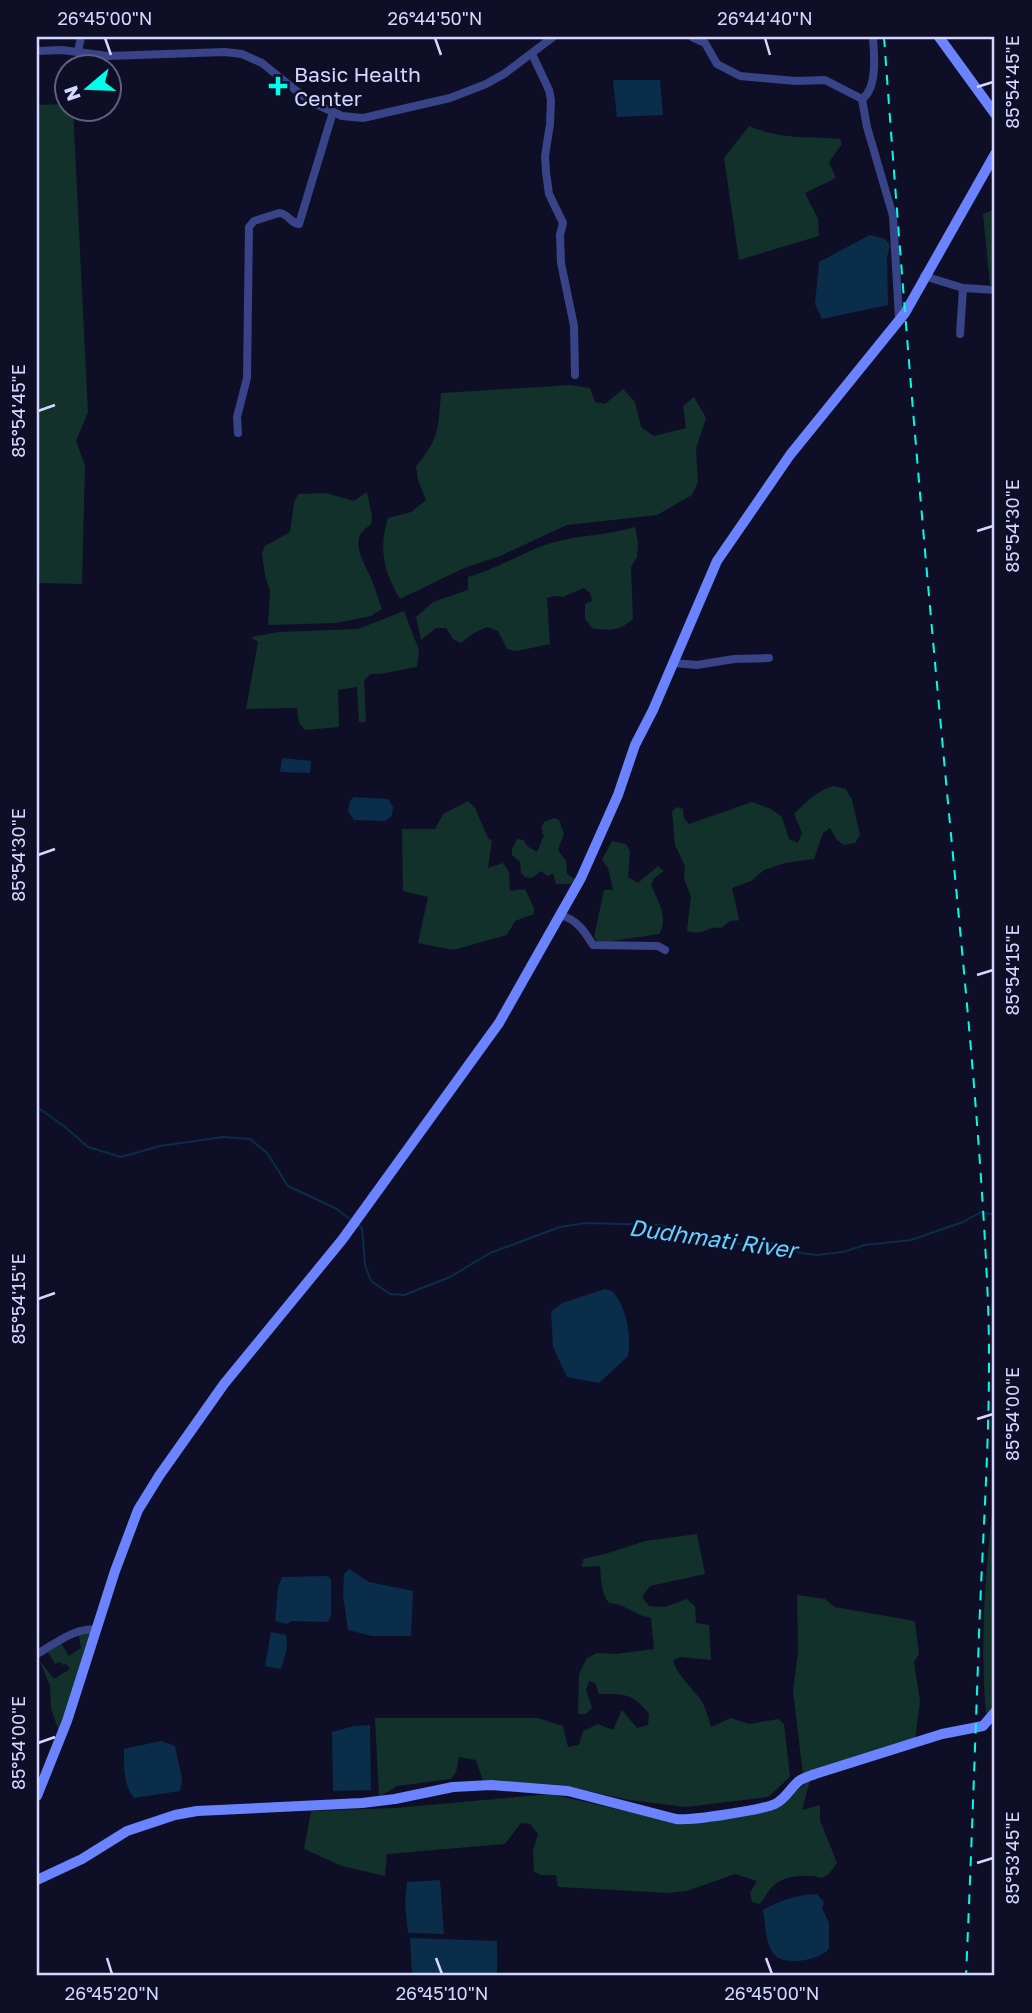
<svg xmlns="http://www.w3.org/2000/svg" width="1032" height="2013" font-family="'Golos Text',sans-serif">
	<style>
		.green { fill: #11312a }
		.water { fill: #0a2d4a }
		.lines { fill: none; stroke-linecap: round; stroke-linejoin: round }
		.stream { stroke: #0a2d4a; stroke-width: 2 }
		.street { stroke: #384388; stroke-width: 8 }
		.secondary { stroke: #6b83ff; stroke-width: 10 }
		.rail { stroke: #00ffea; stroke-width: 2; stroke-dasharray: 10 9; stroke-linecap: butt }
		.ticks { fill: none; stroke: #d4d7ff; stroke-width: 2.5 }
		.poi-dot { fill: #00ffea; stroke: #0e0f27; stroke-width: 2.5 }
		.labels { text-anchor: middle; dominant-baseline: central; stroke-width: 5; stroke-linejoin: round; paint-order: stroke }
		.poi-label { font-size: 21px; fill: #d4d7ff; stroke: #0e0f27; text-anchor: start }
		.water-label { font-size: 23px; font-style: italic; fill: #62d3ff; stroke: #0e0f27 }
		.neatline { fill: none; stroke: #d4d7ff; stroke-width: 2.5 }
		.ticks-label { font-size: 18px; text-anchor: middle; fill: #d4d7ff }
	</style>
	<rect width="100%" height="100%" fill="#0e0f27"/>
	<g class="green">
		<path d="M 66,104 L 66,108 L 73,109 L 88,412 L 76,441 L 85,465 L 82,584 L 37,583 L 37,105 Z"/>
		<path d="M 749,126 C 782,140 805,136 840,139 L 842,144 L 829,162 L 836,178 L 805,193 L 818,219 L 819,236 L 739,260 L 724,158 Z"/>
		<path d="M 995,209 L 995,284 L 990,285 L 983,214 Z"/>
		<path d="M 571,385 L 590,388 L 595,402 L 605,404 L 623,389 L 635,402 L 641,427 L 654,436 L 686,428 L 683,406 L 694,397 L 706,418 L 696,449 L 698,482 L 692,495 L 657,515 L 567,525 L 500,556 L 464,568 L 400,599 C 384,571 378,550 388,518 L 411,512 L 426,500 L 418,480 L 416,466 C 440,438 438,428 441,393 Z"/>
		<path d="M 367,492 L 372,516 L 371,525 C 347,537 363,560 371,578 C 375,588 378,599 382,609 L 371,616 L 336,623 L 268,625 L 270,591 L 265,576 L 262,553 L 265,546 L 290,532 L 294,503 L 298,494 L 326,493 L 354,501 Z"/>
		<path d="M 635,527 L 638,543 L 637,557 L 631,567 L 633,619 C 619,631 610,631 592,628 L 585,619 L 585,604 L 592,601 L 590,593 L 584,588 L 563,597 L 554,596 L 547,598 L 550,644 L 517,651 L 507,649 L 498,631 L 487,627 L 472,634 L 461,643 L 453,639 L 446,628 L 436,628 L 421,640 L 416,617 L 433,602 L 468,590 L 468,577 C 498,569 524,551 554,542 C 581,535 608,535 635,527 Z"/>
		<path d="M 404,611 L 419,650 L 417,667 C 401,669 386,675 371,674 L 364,680 L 366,722 L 359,722 L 357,687 L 338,690 L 339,727 L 305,730 L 299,723 L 297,708 L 246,709 L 258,642 L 251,637 L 279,632 L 358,629 Z"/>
		<path d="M 834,786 L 846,789 L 852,800 L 860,835 L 855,843 L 844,845 L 837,840 L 830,828 L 823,833 L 814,859 L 785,863 L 764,870 L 751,881 L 732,888 L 739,919 L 737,921 C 727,919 728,925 721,928 C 708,925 706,936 687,931 L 691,896 L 684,879 L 685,866 L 675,845 L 672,811 L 677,807 L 683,809 L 684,818 L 689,824 L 752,802 L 771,809 L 782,817 L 789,839 L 798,843 L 802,833 L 794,814 C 806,802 817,790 834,786 Z"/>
		<path d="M 468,801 L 475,808 L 488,838 L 492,841 L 488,868 L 503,863 L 509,872 L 510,891 L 525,889 L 534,908 L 534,914 L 515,921 L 507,935 L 453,950 L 418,943 L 428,897 L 403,891 L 402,829 L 435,829 L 443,814 Z"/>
		<path d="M 554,818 L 559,820 L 564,834 L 558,850 L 566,861 L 567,874 L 575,879 L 571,884 L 556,884 L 553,873 L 547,876 L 541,871 L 532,878 L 525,877 L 521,873 L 520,862 L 512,855 L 512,849 L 517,839 L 524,840 L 527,846 L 537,852 L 544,835 L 541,833 L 543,831 L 541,829 L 544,822 Z"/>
		<path d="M 612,841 L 626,844 L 630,851 L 628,877 L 638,883 L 658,866 L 664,871 L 654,878 L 651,885 C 658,900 669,920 659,934 L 599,943 L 594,937 L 604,890 L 613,890 L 608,868 L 602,860 Z"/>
		<path d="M 993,1504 L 995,1505 L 995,1704 L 993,1709 L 986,1714 C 980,1644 985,1574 993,1504 Z"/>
		<path d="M 697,1534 L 705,1574 L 650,1586 L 642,1597 L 649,1606 L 665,1607 L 687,1599 L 695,1606 L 696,1623 L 709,1625 L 711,1660 L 681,1657 L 673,1660 C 678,1676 688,1684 698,1696 C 705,1705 708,1716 711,1727 L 731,1718 L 749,1724 L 778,1719 L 784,1724 L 790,1777 L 768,1797 L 686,1807 L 629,1800 L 562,1785 L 483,1781 L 476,1760 L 459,1757 L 456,1772 L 451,1779 L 397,1786 L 379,1797 L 375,1718 L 538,1718 L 563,1726 L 568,1747 L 579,1745 L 583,1731 L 598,1724 L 613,1730 L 622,1710 L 637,1728 L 648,1725 L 649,1714 C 633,1693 624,1694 599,1694 L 595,1683 L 589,1681 L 586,1690 L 592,1708 L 586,1714 L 578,1714 L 579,1674 L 587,1658 L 597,1653 L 616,1654 L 654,1649 L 651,1618 C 634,1615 628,1605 609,1603 C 601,1594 601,1578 600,1566 L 582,1567 L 583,1559 L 605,1554 L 645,1541 Z"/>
		<path d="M 797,1595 L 825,1599 L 835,1607 L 915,1621 L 919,1654 L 914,1662 L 920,1701 L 915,1740 L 803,1775 L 793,1690 L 798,1652 Z"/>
		<path d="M 87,1629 L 92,1634 L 60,1735 L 51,1708 L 50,1685 L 39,1660 L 54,1679 L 70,1669 L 66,1664 L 63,1665 L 60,1662 L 55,1664 L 48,1652 L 61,1643 L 69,1656 L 81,1648 L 78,1631 Z"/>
		<path d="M 810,1780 L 802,1810 L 820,1805 L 820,1820 L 837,1863 L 829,1874 L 822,1878 C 807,1874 785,1875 773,1886 C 768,1891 764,1899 760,1904 L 752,1902 L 750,1893 L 757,1881 L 735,1874 L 687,1891 L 668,1893 L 558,1887 L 556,1875 L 541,1875 L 534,1872 L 533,1850 L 538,1834 L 530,1824 L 521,1823 L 505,1844 L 387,1854 L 385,1876 L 342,1866 L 304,1849 L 311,1811 L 395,1808 L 551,1794 L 686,1825 L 775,1808 Z"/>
	</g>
	<g class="water">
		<path d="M 613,80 L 660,80 L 663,115 L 617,117 Z"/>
		<path d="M 870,235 L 885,239 L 890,245 L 887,257 L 888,305 L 822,319 L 815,304 L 819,262 Z"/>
		<path d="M 282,758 L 311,761 L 310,773 L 280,772 Z"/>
		<path d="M 354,797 L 388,799 L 393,807 L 392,816 L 385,821 L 354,820 L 348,811 L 350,801 Z"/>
		<path d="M 605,1289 L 612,1291 C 626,1305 632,1337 628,1356 L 599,1383 L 567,1377 L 553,1347 L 551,1312 L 562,1303 Z"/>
		<path d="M 349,1569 L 369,1582 L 413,1591 L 411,1636 L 372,1636 L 348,1630 L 343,1595 L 344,1574 Z"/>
		<path d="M 327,1576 L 331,1579 L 331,1615 L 328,1622 L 292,1621 L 286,1624 L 275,1621 L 278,1588 L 282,1577 Z"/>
		<path d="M 271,1632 L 286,1635 L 287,1648 L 281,1669 L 265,1666 Z"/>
		<path d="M 370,1725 L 371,1790 L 333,1791 L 332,1732 L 354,1726 Z"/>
		<path d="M 161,1741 L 175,1746 L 182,1779 L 180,1791 L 134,1798 C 123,1784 124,1766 124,1749 Z"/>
		<path d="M 440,1880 L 444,1934 L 408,1933 L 405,1903 L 407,1882 Z"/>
		<path d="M 817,1894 L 824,1902 L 822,1908 L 829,1923 L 829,1948 C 823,1956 814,1958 805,1960 C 764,1967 768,1940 763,1910 C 780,1900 797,1895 817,1894 Z"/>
		<path d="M 410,1938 L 497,1941 L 497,1976 L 412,1976 Z"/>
	</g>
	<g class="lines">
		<g class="stream">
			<path d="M 37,1107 L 64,1126 L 88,1147 L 121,1157 L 160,1146 L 223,1137 L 250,1139 L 267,1153 L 288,1186 L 335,1208 L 350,1219"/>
			<path d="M 357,1225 L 362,1228 L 365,1265 L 371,1281 L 390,1294 L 404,1295 L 450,1277 L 490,1253 L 560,1227 L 585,1223 L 661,1225 L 736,1244 L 779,1243 L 800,1253 L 817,1255 L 843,1252 L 865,1245 L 911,1240 L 963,1222 L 981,1212 L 995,1215"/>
		</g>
		<g class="street">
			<path d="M 692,37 L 705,43 L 717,64 L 740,76 L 796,81 L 825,80 L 862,99 C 878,88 874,54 873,37"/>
			<path d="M 37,51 L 62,50 L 108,56 L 225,52 L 242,54 L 262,63 L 309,101 L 342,116 L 363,118 L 450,98 L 486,84 L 504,74 L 553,37"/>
			<path d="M 78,52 L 81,37"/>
			<path d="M 532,54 L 549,90 L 551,100 L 550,124 L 545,156 L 546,172 L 549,194 L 563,223 L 560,235 L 561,263 L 574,326 L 575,375"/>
			<path d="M 862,99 L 867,127 L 893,216 L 899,318"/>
			<path d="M 924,276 L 963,288 L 995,290"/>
			<path d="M 960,334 L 963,288"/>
			<path d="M 238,433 L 237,417 L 247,378 L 249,227 L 254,221 L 279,213 C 288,213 291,224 299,224 L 333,112"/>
			<path d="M 674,663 L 697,665 L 734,659 L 769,658"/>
			<path d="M 560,915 C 578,920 584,931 593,945 L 658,946 L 665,950"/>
			<path d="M 37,1654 C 53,1645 77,1626 96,1630"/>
		</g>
		<g class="secondary">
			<path d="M 939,37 L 995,114"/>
			<path d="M 37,1796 L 67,1721 L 115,1571 L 138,1510 L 159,1476 L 224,1384 L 342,1240 L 499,1023 L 581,878 L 618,795 L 635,745 L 653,710 L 717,561 L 790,455 L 905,313 L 995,154"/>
			<path d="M 37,1880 L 82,1859 L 127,1831 L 175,1815 L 197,1811 L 362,1803 L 395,1799 L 453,1787 L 491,1785 L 568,1791 L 676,1819 C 691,1821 761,1810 775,1804 C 786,1799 790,1788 799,1781 C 803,1778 810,1776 815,1774 L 942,1734 L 983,1726 L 995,1712"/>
		</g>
		<path class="rail" d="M 884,37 C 901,271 920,504 942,738 C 959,926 980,1114 988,1303 C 992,1414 983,1524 979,1635 C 975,1749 971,1862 966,1976"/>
	</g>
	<path class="ticks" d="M 105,38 L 111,55M 435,38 L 441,55M 765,38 L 770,55M 977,87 L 993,82M 38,411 L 55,405M 977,531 L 993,526M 38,855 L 55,849M 977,975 L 993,970M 38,1299 L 55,1293M 977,1419 L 993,1414M 38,1743 L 55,1737M 977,1863 L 993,1858M 107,1958 L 112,1974M 436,1958 L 442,1974M 766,1958 L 772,1974"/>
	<path class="poi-dot" d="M274.5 75.5h7v7h7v7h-7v7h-7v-7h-7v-7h7z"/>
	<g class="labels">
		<g class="poi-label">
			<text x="294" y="74">Basic Health<tspan x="294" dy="24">Center</tspan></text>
		</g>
		<g class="water-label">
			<text transform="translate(713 1238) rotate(8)">Dudhmati River</text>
		</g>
	</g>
	<rect width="1032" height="2013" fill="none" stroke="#0e0f27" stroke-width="77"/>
	<g transform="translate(88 88) rotate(251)"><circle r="33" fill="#0e0f27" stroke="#5d5f7d" stroke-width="2"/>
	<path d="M0-5L12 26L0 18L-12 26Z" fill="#00ffea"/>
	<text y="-10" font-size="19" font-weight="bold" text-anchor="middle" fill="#d4d7ff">N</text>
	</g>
	<rect x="38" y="38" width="955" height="1936" class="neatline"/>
	<g class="ticks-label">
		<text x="105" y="25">26°45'00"N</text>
		<text x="435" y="25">26°44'50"N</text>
		<text x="765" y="25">26°44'40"N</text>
		<text transform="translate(1013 82) rotate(-90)" y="6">85°54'45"E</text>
		<text transform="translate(19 411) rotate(-90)" y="6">85°54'45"E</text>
		<text transform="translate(1013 526) rotate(-90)" y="6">85°54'30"E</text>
		<text transform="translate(19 855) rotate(-90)" y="6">85°54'30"E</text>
		<text transform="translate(1013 970) rotate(-90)" y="6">85°54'15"E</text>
		<text transform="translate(19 1299) rotate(-90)" y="6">85°54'15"E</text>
		<text transform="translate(1013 1414) rotate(-90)" y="6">85°54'00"E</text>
		<text transform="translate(19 1743) rotate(-90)" y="6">85°54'00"E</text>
		<text transform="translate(1013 1858) rotate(-90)" y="6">85°53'45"E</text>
		<text x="112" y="2000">26°45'20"N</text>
		<text x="442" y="2000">26°45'10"N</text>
		<text x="772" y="2000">26°45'00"N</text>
	</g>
</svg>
